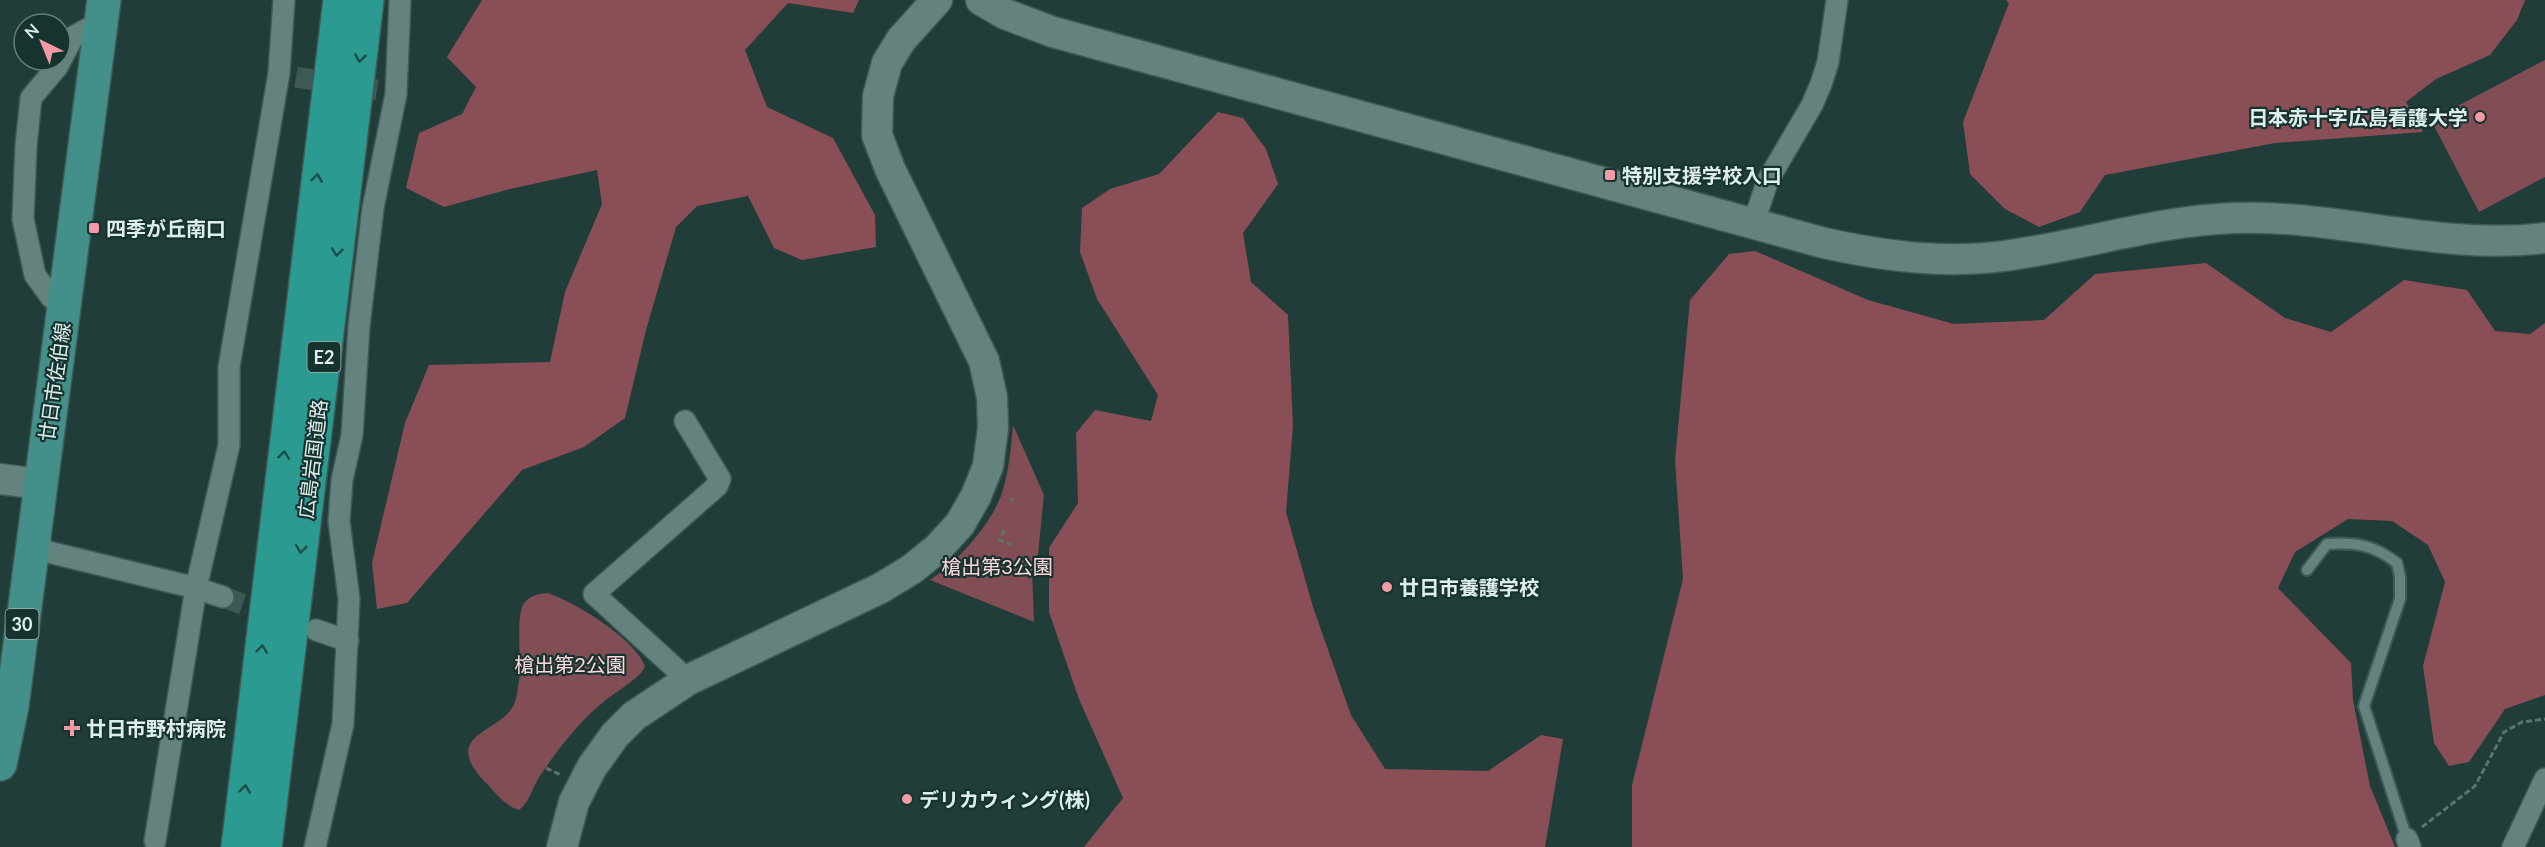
<svg xmlns="http://www.w3.org/2000/svg" width="2545" height="847" font-family="Lato,'Noto Sans JP',sans-serif">
	<style>
		.green { fill: #804e54 }
		.forest { fill: #894e56 }
		.lines { fill: none; stroke-linecap: round; stroke-linejoin: round }
		.street-tunnel { stroke: #3d5855; stroke-width: 21; stroke-dasharray: 21 10; stroke-linecap: butt }
		.lane-casing { stroke: #3f5956; stroke-width: 14 }
		.street-casing { stroke: #3f5956; stroke-width: 24 }
		.secondary-casing { stroke: #3f5956; stroke-width: 33 }
		.primary-casing { stroke: #3f5956; stroke-width: 36 }
		.highway-casing { stroke: #3f5956; stroke-width: 36 }
		.path { stroke: #5c7471; stroke-width: 3; stroke-dasharray: 6 3; stroke-linecap: butt }
		.lane { stroke: #64827e; stroke-width: 10 }
		.street { stroke: #64827e; stroke-width: 21 }
		.secondary { stroke: #64827e; stroke-width: 30 }
		.primary { stroke: #429089; stroke-width: 33 }
		.highway { stroke: #2b9a91; stroke-width: 33 }
		.oneway { stroke: #1c4d48 }
		.poi-dot { fill: #f49aa5; stroke: #173330; stroke-width: 2 }
		.labels { text-anchor: middle; dominant-baseline: central; stroke-width: 4.5; stroke-linejoin: round; paint-order: stroke }
		.shield { fill: #173330; stroke: #a2b6b4; stroke-width: 1.5 }
		.shield-label { font-size: 18px; font-weight: bold; fill: #deeeec }
		.poi-label { font-size: 20px; font-weight: bold; fill: #deeeec; stroke: #173330; text-anchor: start }
		.street-label { font-size: 20px; fill: #deeeec; stroke: #173330 }
		.park-label { font-size: 20px; fill: #ffd8db; stroke: #173330 }
	</style>
	<rect width="100%" height="100%" fill="#213d3a"/>
	<g class="green">
		<path d="M 2545,60 L 2545,177 L 2479,212 L 2431,120 Z"/>
		<path d="M 1013,425 L 1044,495 L 1038,554 L 1032,572 L 1034,622 L 930,580 C 957,563 994,521 1003,490 C 1009,469 1011,448 1013,425 Z"/>
		<path d="M 547,593 C 574,601 635,639 645,666 C 643,676 616,692 607,699 C 580,720 557,750 538,779 C 532,789 529,803 519,810 C 504,805 495,792 484,781 C 442,735 495,734 512,708 C 516,702 517,694 518,687 C 523,667 515,620 523,605 C 528,596 538,594 547,593 Z"/>
	</g>
	<g class="forest">
		<path d="M 482,0 L 859,0 L 853,13 L 788,3 L 745,50 L 767,107 L 833,138 L 875,215 L 876,247 L 802,260 L 774,248 L 748,196 L 697,206 L 676,227 L 646,330 L 625,418 L 584,447 L 522,470 L 407,603 L 377,609 L 372,563 L 405,423 L 429,365 L 550,362 L 565,292 L 602,204 L 597,170 L 510,189 L 444,207 L 406,188 L 419,133 L 462,114 L 476,87 L 447,57 Z"/>
		<path d="M 2006,0 L 2525,0 L 2517,20 L 2490,55 L 2436,79 L 2406,102 L 2423,132 L 2275,143 L 2105,175 L 2080,212 L 2039,227 L 2005,209 L 1970,174 L 1963,122 L 2009,3 Z"/>
		<path d="M 1218,112 L 1243,118 L 1266,149 L 1278,184 L 1243,233 L 1251,282 L 1288,315 L 1293,426 L 1286,512 L 1313,607 L 1351,715 L 1385,769 L 1488,771 L 1541,735 L 1563,739 L 1545,847 L 1084,847 L 1123,798 L 1079,699 L 1049,612 L 1049,548 L 1078,503 L 1076,433 L 1095,410 L 1151,421 L 1158,395 L 1097,299 L 1080,252 L 1082,208 L 1110,189 L 1159,174 Z"/>
		<path d="M 1755,251 L 1868,300 L 1954,324 L 2044,320 L 2095,274 L 2206,263 L 2285,318 L 2331,332 L 2404,280 L 2467,290 L 2495,331 L 2530,334 L 2545,323 L 2545,695 L 2505,709 L 2469,762 L 2449,766 L 2434,743 L 2423,666 L 2445,582 L 2428,545 L 2392,521 L 2348,519 L 2295,552 L 2278,588 L 2351,663 L 2353,700 L 2370,786 L 2395,847 L 1632,847 L 1632,785 L 1683,579 L 1675,460 L 1690,300 L 1729,254 Z"/>
	</g>
	<g class="lines">
		<g class="street-tunnel">
			<path d="M 296,77 L 377,90"/>
			<path d="M 223,597 L 276,616"/>
		</g>
		<defs>
			<path id="lane" d="M 2307,570 L 2327,544 C 2356,542 2374,545 2397,563 L 2400,577 L 2400,599 L 2364,706 L 2407,839"/>
			<g id="street">
				<path d="M 1753,224 L 1768,180 L 1812,105 L 1821,84 L 1828,62 L 1837,0"/>
				<path d="M 64,307 L 51,297 L 35,275 L 23,219 L 26,146 L 31,98 L 57,67 L 73,37 L 102,21"/>
				<path d="M 685,421 L 720,479 L 717,486 L 594,594 L 688,680"/>
				<path d="M 32,548 L 196,588 L 223,597"/>
				<path d="M 316,630 L 348,641"/>
				<path d="M 2407,839 L 2410,847"/>
				<path d="M 155,841 L 196,588 L 229,445 L 229,367 L 279,73 L 284,0"/>
				<path d="M 315,847 L 343,724 L 349,599 L 339,521 L 342,480 L 352,435 L 359,326 L 373,208 L 396,94 L 400,0"/>
				<path d="M 2513,847 L 2545,779"/>
			</g>
			<g id="secondary">
				<path d="M 981,0 L 1005,14 L 1053,32 L 1824,243 C 1883,256 1943,264 2004,256 C 2081,246 2155,221 2233,218 C 2338,214 2439,251 2545,238"/>
				<path d="M 0,479 L 40,484"/>
				<path d="M 562,847 L 574,802 L 592,767 L 615,735 L 634,716 L 688,680 L 881,588 L 912,569 L 938,548 L 960,524 L 976,496 L 988,466 L 993,428 L 992,397 L 984,361 L 890,169 L 877,135 L 878,96 L 887,63 L 901,40 L 937,0"/>
			</g>
			<path id="primary" d="M 0,764 L 12,706 L 104,0"/>
			<g id="highway">
				<path d="M 238,847 L 340,0"/>
				<path d="M 265,847 L 367,0"/>
			</g>
		</defs>
		<use href="#lane" class="lane-casing"/>
		<use href="#street" class="street-casing"/>
		<use href="#secondary" class="secondary-casing"/>
		<use href="#primary" class="primary-casing"/>
		<use href="#highway" class="highway-casing"/>
		<g class="path">
			<path d="M 1011,501 L 1013,498"/>
			<path d="M 1004,530 L 1000,540 L 1011,545"/>
			<path d="M 546,768 L 561,775"/>
			<path d="M 2422,827 L 2475,786 L 2504,732 L 2522,722 L 2545,719"/>
		</g>
		<use href="#lane" class="lane"/>
		<use href="#street" class="street"/>
		<use href="#secondary" class="secondary"/>
		<use href="#primary" class="primary"/>
		<use href="#highway" class="highway"/>
	</g>
	<defs><path id="oneway-chevron" d="M-2-3.5L2.5 0L-2 3.5" fill="none" stroke-width="1.6" stroke-linecap="round" stroke-linejoin="round" transform="scale(1.5)"/></defs>
	<g class="oneway">
		<use href="#oneway-chevron" transform="translate(360 58) rotate(97)"/>
		<use href="#oneway-chevron" transform="translate(317 178) rotate(-83)"/>
		<use href="#oneway-chevron" transform="translate(337 252) rotate(97)"/>
		<use href="#oneway-chevron" transform="translate(284 455) rotate(-83)"/>
		<use href="#oneway-chevron" transform="translate(301 549) rotate(97)"/>
		<use href="#oneway-chevron" transform="translate(262 649) rotate(-83)"/>
		<use href="#oneway-chevron" transform="translate(245 789) rotate(-83)"/>
	</g>
	<g class="poi-dot">
		<circle cx="2480" cy="117" r="6"/>
		<rect x="1604" y="169" width="12" height="12" rx="3"/>
		<rect x="88" y="222" width="12" height="12" rx="3"/>
		<circle cx="1387" cy="587" r="6"/>
		<path d="M69 719h6v6h6v6h-6v6h-6v-6h-6v-6h6z"/>
		<circle cx="907" cy="799" r="6"/>
	</g>
	<g class="labels">
		<g class="shield">
			<rect x="307.5" y="342" width="33" height="30" rx="4.5"/>
			<rect x="5.5" y="609" width="33" height="30" rx="4.5"/>
		</g>
		<g class="shield-label">
			<text x="324" y="357">E2</text>
			<text x="22" y="624">30</text>
		</g>
		<g class="poi-label">
			<text x="2468" y="117" text-anchor="end">日本赤十字広島看護大学</text>
			<text x="1622" y="175">特別支援学校入口</text>
			<text x="106" y="228">四季が丘南口</text>
			<text x="1399" y="587">廿日市養護学校</text>
			<text x="86" y="728">廿日市野村病院</text>
			<text x="919" y="799">デリカウィング(株)</text>
		</g>
		<g class="street-label">
			<text transform="translate(54 382) rotate(-82)">廿日市佐伯線</text>
			<text transform="translate(312 459) rotate(-83)">広島岩国道路</text>
		</g>
		<g class="park-label">
			<text x="997" y="566">槍出第3公園</text>
			<text x="570" y="664">槍出第2公園</text>
		</g>
	</g>
	<g transform="translate(42 42) rotate(317)"><circle r="28" fill="#173330" stroke="#677e7b" stroke-width="1.5"/>
	<path d="M0-4.5L10 22L0 15L-10 22Z" fill="#f49aa5"/>
	<text y="-9" font-size="16" font-weight="bold" text-anchor="middle" fill="#deeeec">N</text>
	</g>
</svg>
